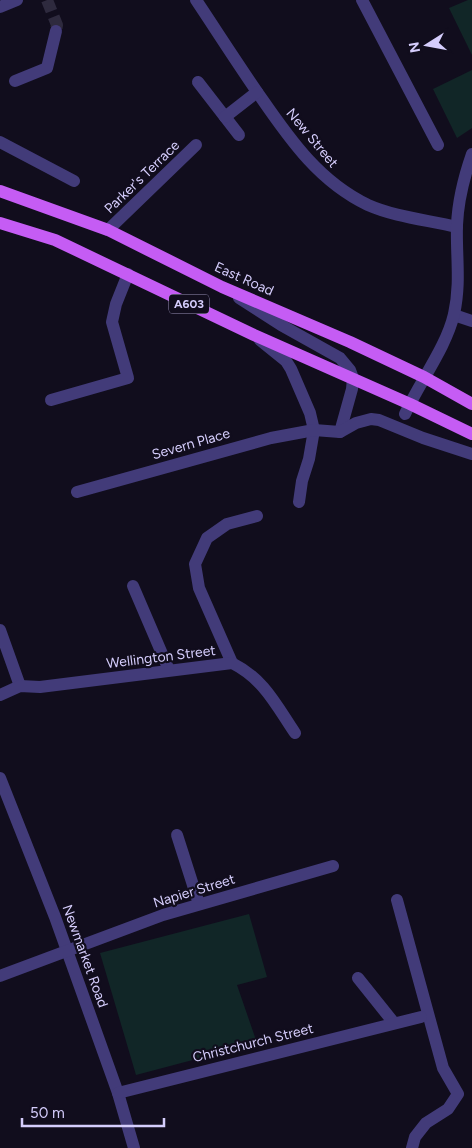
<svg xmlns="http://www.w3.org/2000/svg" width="472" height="1148" font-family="Figtree,sans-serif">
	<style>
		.green { fill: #112627 }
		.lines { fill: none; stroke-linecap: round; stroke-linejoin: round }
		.minor-tunnel { stroke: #2e2a3e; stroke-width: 12; stroke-dasharray: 12 6; stroke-linecap: butt }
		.minor { stroke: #423b79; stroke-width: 12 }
		.major { stroke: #c55cf4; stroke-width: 12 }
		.labels { text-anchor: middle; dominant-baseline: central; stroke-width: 4.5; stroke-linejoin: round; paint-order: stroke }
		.shield { fill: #110d1d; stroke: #9a93b9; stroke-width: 1 }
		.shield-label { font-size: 12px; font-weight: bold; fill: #d5cdfc }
		.street-label { font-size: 14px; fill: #d5cdfc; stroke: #110d1d }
	</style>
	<rect width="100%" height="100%" fill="#110d1d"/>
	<g class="green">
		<path d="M 468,0 L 472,0 L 472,55 L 449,8 Z"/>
		<path d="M 472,70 L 472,128 L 457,138 L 433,89 Z"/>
		<path d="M 249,914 L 267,977 L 237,985 L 257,1043 L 136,1075 L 100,953 Z"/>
	</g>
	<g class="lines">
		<path class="minor-tunnel" d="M 47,0 L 57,25 L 56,31"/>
		<g class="minor">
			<path d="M 196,0 C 218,33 239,66 262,99 C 291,141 320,182 368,205 C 395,217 428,220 457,227"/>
			<path d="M 362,0 L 438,145"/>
			<path d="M 0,7 L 17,0"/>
			<path d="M 15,81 L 47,68 L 56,31"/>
			<path d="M 198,82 L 239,135"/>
			<path d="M 225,117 L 257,92"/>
			<path d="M 0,142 L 74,181"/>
			<path d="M 108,230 L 196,145"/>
			<path d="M 239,298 L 281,325 L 340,358 L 350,370 L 353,378 L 352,389 L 340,432"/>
			<path d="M 454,315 L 472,321"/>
			<path d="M 260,340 L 286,361 L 291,369 L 310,413 L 314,430 L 309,459 L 302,481 L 299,502"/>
			<path d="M 51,400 L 128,378 L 112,322 L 116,304 L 128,274"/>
			<path d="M 405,414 C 420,381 446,348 454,314 C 461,283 456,256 457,225 C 458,201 464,177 472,154"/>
			<path d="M 77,492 L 271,438 L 314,430 L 340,432 L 356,423 L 371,419 L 379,420 L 423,438 L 472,454"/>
			<path d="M 133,586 L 169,670"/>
			<path d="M 0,630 L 20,686"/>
			<path d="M 232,663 L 199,588 L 195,564 L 207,538 L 227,524 L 257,516"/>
			<path d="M 0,695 L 20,686 L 40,687 L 232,663 C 264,679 276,705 295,733"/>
			<path d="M 0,778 L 55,917 L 118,1093 L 134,1148"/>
			<path d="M 177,835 L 199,904"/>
			<path d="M 397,900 L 443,1068 L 458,1094 L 448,1109 L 426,1123 L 415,1137 L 412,1148"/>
			<path d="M 0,976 L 163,915 L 333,866"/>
			<path d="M 358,978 L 394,1023"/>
			<path d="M 118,1093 L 421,1017"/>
		</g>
		<g class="major">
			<path d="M 0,191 L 108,230 L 222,287 L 350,342 L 424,377 L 472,404"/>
			<path d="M 0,223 L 55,240 L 254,335 L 410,404 L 472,434"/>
		</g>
	</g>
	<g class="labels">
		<rect class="shield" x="169" y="294.5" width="40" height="19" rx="4"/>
		<g class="shield-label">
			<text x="189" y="304">A603</text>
		</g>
		<g class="street-label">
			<text transform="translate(312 138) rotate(50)">New Street</text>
			<text transform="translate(142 177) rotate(-44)">Parker's Terrace</text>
			<text transform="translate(244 279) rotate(24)">East Road</text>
			<text transform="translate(191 444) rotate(-16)">Severn Place</text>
			<text transform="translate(161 657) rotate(-7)">Wellington Street</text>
			<text transform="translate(194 891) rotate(-17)">Napier Street</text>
			<text transform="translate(85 956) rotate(70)">Newmarket Road</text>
			<text transform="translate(253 1043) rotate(-14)">Christchurch Street</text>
		</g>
	</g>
	<g transform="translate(427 45) rotate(259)" stroke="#110d1d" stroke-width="4" paint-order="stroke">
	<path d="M0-4L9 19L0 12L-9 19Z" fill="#d5cdfc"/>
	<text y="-8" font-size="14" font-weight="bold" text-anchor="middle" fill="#d5cdfc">N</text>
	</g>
	<path d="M22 1118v8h142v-8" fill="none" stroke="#d5cdfc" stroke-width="2.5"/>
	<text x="30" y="1118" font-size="15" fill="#d5cdfc" stroke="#110d1d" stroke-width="4" paint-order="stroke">50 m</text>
</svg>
